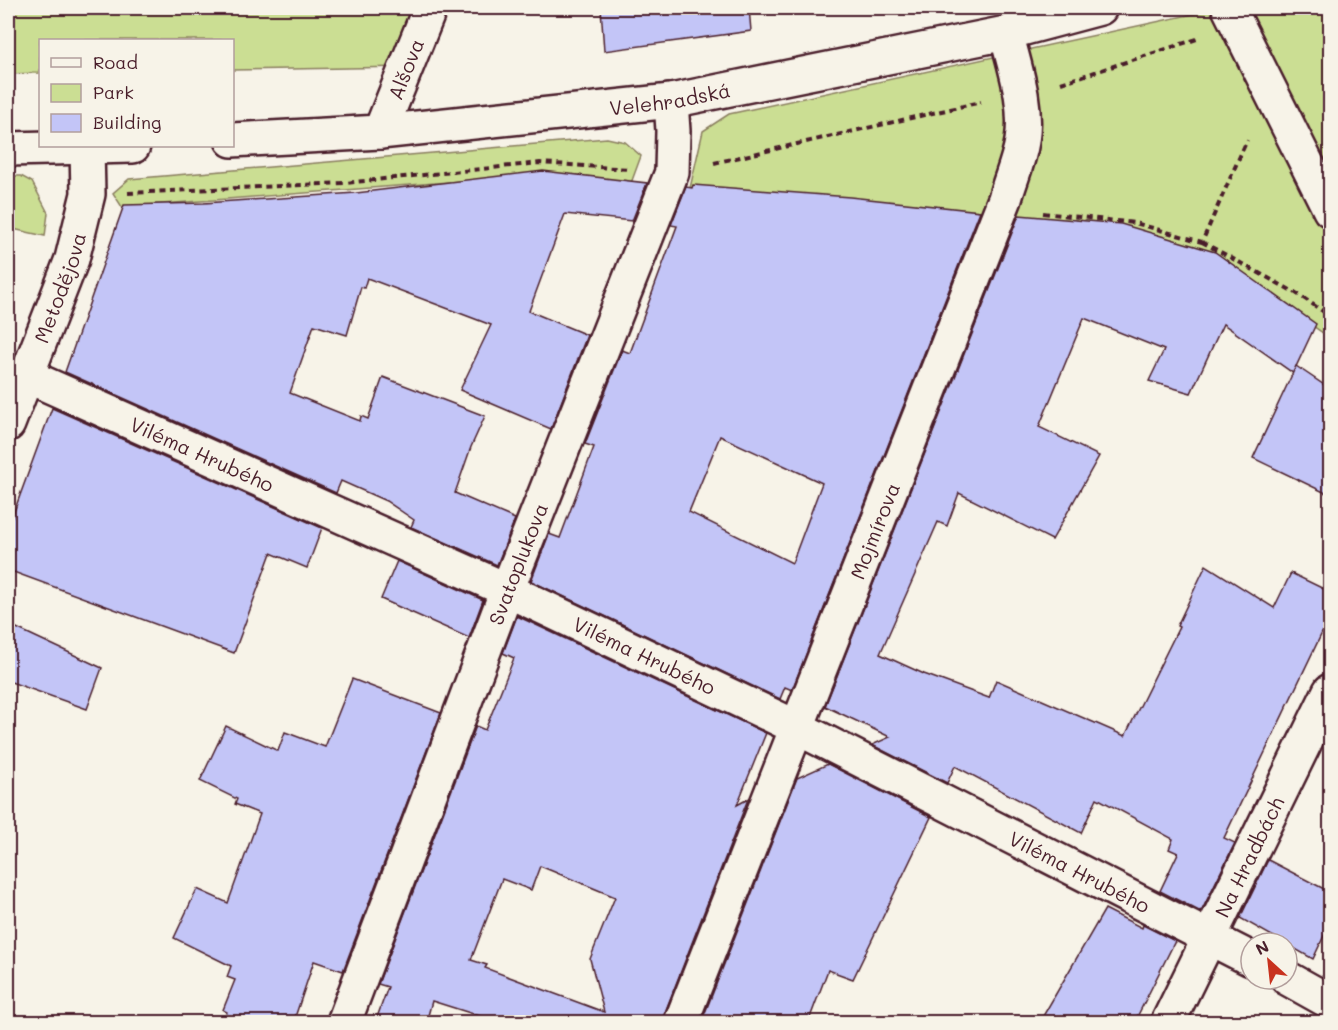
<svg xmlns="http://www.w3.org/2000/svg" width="1338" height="1030" font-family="Mali,sans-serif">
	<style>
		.green { fill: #cbde93; stroke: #8a7e5f; stroke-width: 1.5 }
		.building { fill: #c3c5f7; stroke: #4a1f2b; stroke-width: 1.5; fill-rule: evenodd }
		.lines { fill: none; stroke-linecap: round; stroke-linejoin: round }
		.street-casing { stroke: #4a1f2b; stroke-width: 38 }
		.secondary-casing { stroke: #4a1f2b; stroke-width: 38 }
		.path { stroke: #4a1f2b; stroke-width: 4; stroke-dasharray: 6 4.5; stroke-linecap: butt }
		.street { stroke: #f7f3e8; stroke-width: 33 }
		.secondary { stroke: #f7f3e8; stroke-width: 33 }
		.labels { text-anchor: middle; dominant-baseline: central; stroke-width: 4.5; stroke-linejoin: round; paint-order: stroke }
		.street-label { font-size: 20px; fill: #4a1f2b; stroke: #f7f3e8 }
	</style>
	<rect width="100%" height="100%" fill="#f7f3e8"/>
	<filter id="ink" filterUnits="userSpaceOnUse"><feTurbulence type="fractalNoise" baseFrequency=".0167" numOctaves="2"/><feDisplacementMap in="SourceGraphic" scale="12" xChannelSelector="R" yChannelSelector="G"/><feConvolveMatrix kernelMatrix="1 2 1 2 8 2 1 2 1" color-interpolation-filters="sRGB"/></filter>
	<g filter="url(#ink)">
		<g class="green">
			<path d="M 8,8 L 430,8 L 406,67 L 233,70 L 232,40 L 40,40 L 40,73 L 8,74 Z"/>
			<path d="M 1221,8 L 1330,8 L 1330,338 L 1213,255 L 1119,228 L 690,188 L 703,131 L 729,114 Z"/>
			<path d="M 607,138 L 625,142 L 641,156 L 630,186 L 540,175 L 122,207 L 113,193 L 129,179 Z"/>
			<path d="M 8,176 L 21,176 L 32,182 L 48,213 L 45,236 L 8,228 Z"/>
		</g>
		<g class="building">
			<path d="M 601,8 L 749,8 L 751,31 L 604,51 Z"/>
			<path d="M 543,171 L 647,183 L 632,221 L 565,214 L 529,311 L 587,335 L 551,429 L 460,390 L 491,325 L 367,278 L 364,288 L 361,287 L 347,335 L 314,325 L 290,393 L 360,421 L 361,416 L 368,419 L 383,377 L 485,416 L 471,447 L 455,493 L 515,519 L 497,565 L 411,527 L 414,520 L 386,501 L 341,481 L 336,493 L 65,372 L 124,205 L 204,203 L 356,193 Z"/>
			<path d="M 693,185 L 850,197 L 980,211 L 792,690 L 785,687 L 780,699 L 531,581 L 549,534 L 560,538 L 594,447 L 585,444 L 622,350 L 630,353 L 677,226 L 671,225 L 686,187 L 692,188 ZM 720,436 L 822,483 L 792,563 L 689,512 Z"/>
			<path d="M 1019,215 L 1121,224 L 1215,252 L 1316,324 L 1293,373 L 1223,324 L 1191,393 L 1149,381 L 1164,350 L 1084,318 L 1039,427 L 1099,456 L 1052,540 L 959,493 L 947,526 L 938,522 L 880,654 L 924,674 L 989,698 L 996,680 L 1125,736 L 1179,627 L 1177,626 L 1206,565 L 1274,608 L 1291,573 L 1330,592 L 1330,616 L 1224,838 L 1235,843 L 1202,910 L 1199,911 L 1160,891 L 1178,853 L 1169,849 L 1173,839 L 1097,798 L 1081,833 L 955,766 L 947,783 L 872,745 L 890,737 L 825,706 Z"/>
			<path d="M 1296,366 L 1330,389 L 1330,495 L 1253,458 Z"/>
			<path d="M 52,408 L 322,528 L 307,568 L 271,553 L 234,653 L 8,570 L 8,528 Z"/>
			<path d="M 397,561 L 483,600 L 469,638 L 381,599 Z"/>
			<path d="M 517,616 L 766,733 L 737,805 L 748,799 L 664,1015 L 663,1023 L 502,1023 L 432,1001 L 426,1023 L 375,1023 L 388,987 L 378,984 L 476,726 L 485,730 L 514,658 L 503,653 ZM 540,866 L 615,897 L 590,959 L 604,1012 L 485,968 L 487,965 L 471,960 L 502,879 L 531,890 Z"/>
			<path d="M 8,624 L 102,668 L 87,709 L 8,681 Z"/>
			<path d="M 352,679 L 441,713 L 343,971 L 314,961 L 293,1023 L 223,1023 L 227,1012 L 223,1010 L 235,980 L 227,977 L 231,966 L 174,938 L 197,889 L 228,903 L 260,814 L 235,804 L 237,799 L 200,781 L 226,726 L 278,751 L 285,732 L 325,747 Z"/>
			<path d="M 828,764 L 931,817 L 853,979 L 828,970 L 808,1023 L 701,1023 L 797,778 Z"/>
			<path d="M 1268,860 L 1330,892 L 1330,923 L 1313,959 L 1240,918 Z"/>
			<path d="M 1105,909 L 1142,928 L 1143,925 L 1175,941 L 1134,1023 L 1039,1023 Z"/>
		</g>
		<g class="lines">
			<defs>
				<g id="street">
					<path d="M 1229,8 L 1330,210"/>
					<path id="s1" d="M 380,132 L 430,8"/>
					<path id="s2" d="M 25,375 L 507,590 L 798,728 L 1251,959"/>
					<path id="s3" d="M 8,424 L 72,259 L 88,194 L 87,148"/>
					<path d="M 1287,978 L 1330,1002"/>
					<path id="s4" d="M 344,1022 L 507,590 L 672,172 L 673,131 L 671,101"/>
					<path id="s5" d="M 681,1022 L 1005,199 C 1010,180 1019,161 1022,141 C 1028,105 1015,68 1006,33"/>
					<path id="s6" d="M 1168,1022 L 1330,691"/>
				</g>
				<g id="secondary">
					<path id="s7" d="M 232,140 L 380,132 L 671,101 L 1006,33 L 1100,8"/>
					<path d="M 8,149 L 133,146"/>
				</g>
			</defs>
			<use href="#street" class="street-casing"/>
			<use href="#secondary" class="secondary-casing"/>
			<g class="path">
				<path d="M 1061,83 L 1197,39"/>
				<path d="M 714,163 L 981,102"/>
				<path d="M 128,193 L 345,183 L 540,163 L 629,169"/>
				<path d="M 1043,213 L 1135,223 L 1202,242 L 1247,140"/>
				<path d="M 1202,242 L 1296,293 L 1330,316"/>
			</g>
			<use href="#street" class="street"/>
			<use href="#secondary" class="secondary"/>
		</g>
	</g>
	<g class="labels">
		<g class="street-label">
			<text stroke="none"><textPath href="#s1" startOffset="68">Alšova</textPath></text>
			<text stroke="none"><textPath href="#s7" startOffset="440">Velehradská</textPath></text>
			<text stroke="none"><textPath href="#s3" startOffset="146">Metodějova</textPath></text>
			<text stroke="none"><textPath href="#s2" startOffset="194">Viléma Hrubého</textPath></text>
			<text stroke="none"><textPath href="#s5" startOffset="528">Mojmírova</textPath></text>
			<text stroke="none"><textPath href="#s4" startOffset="490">Svatoplukova</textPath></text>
			<text stroke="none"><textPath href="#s2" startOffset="680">Viléma Hrubého</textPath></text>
			<text stroke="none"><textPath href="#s6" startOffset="184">Na Hradbách</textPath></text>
			<text stroke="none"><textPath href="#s2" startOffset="1166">Viléma Hrubého</textPath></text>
		</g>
	</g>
	<rect width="1338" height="1030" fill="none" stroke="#f7f3e8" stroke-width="30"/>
	<rect x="15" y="15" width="1308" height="1000" fill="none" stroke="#4a1f2b" stroke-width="2" filter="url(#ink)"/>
	<rect x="39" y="39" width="195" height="108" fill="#f7f3e8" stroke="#b29e9c" stroke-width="1.5"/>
	<rect x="51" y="58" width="30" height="9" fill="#f7f3e8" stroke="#b29e9c" stroke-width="1.5"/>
	<text x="93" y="69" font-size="18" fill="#4a1f2b">Road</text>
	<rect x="51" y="84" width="30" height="18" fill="#cbde93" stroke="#b29e9c" stroke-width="1.5"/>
	<text x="93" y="99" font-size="18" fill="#4a1f2b">Park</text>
	<rect x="51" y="114" width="30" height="18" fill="#c3c5f7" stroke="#b29e9c" stroke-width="1.5"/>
	<text x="93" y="129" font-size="18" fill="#4a1f2b">Building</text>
	<g transform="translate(1269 961) rotate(333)"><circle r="28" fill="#f7f3e8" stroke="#b29e9c" stroke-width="1.5"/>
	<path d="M0-4.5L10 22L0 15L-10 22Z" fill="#c8321e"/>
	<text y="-9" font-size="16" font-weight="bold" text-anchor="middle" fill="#4a1f2b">N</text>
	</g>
</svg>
